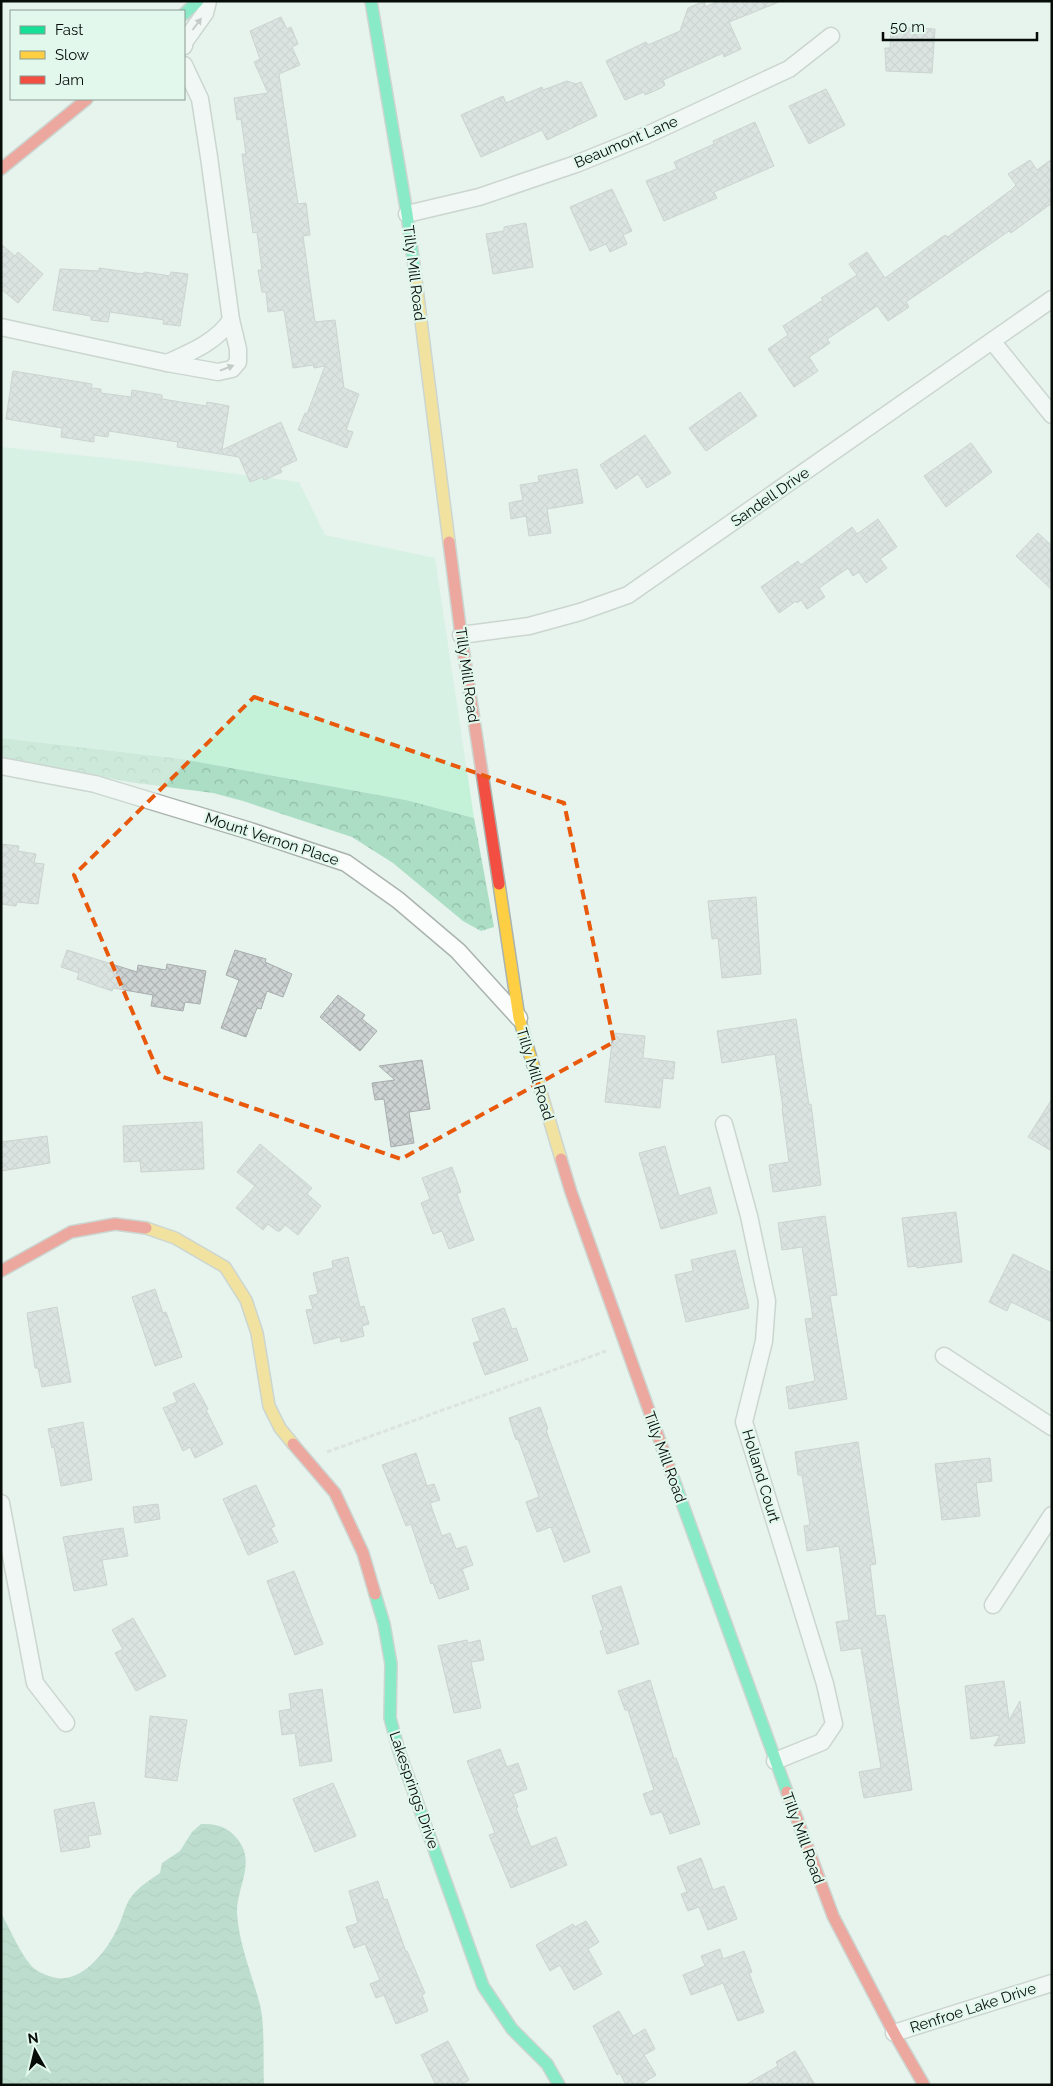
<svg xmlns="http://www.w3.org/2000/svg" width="1053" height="2086" font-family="Raleway,sans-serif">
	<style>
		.green { fill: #c3f2d9 }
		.forest { fill: url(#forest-crowns) }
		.water { fill: url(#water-waves) }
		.building { fill: url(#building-cross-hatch); stroke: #a8aeae }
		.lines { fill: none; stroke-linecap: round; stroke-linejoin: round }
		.street-casing { stroke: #aab3ae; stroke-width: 19 }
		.fast-casing { stroke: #aab3ae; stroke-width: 14 }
		.slow-casing { stroke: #aab3ae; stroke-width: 14 }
		.jam-casing { stroke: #aab3ae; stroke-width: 14 }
		.path { stroke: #cfd3d1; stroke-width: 3; stroke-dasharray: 5 2.5; stroke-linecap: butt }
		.street { stroke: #fbfdfc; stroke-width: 16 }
		.fast { stroke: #16e098; stroke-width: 11 }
		.slow { stroke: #ffcf43; stroke-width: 11 }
		.jam { stroke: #f24e42; stroke-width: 11 }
		.oneway { fill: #999d9b }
		.marked { fill: none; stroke: #e8590c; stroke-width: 4; stroke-dasharray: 10 6; stroke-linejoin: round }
		.labels { text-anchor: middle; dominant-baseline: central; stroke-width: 4.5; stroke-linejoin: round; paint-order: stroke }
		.street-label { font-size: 15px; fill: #060d09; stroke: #e2f8ec }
	</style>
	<defs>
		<pattern id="forest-crowns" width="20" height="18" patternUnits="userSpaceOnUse" patternTransform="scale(1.25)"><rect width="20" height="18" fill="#abdec4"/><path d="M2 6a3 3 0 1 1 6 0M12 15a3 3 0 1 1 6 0" fill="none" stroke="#92bda7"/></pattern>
		<pattern id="water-waves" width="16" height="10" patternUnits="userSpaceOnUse" patternTransform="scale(1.25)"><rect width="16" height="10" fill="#8ac6a8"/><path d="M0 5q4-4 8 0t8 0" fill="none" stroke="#76a98f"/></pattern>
		<pattern id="building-cross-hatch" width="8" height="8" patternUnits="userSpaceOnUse" patternTransform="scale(1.25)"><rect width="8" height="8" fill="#cdd2d3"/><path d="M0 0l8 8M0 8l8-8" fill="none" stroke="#afb3b4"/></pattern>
	</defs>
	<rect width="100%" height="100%" fill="#e7f3ed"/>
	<path class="green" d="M 1,447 L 144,462 L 299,482 L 325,535 L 435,558 L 474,818 L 406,800 L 182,759 L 1,738 Z"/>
	<path class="forest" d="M 1,738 L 182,759 L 406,800 L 474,818 L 494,927 L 481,931 L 463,921 L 393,863 L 352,837 L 243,801 L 213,793 L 129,782 L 1,757 Z"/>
	<path class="water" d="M 201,1824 C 219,1823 233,1829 242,1846 C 253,1867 236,1891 237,1913 C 239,1945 252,1974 260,2005 C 265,2025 263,2062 264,2085 L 1,2085 L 1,1913 C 10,1929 18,1949 29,1963 C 35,1971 43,1974 52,1977 C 80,1986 107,1951 117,1929 C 122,1920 124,1909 129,1900 C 137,1888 148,1881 160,1873 L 162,1863 L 180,1851 L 192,1832 Z"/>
	<g class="building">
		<path d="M 704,1 L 706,7 L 718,1 L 779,2 L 729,22 L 741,49 L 724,57 L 723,53 L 663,80 L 665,85 L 661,88 L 645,95 L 644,92 L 625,100 L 606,61 L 646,42 L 648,45 L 680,31 L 688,8 Z"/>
		<path d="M 281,17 L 287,29 L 291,27 L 298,44 L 292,47 L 300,65 L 279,74 L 298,204 L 306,203 L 310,235 L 303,236 L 315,322 L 335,320 L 344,388 L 359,394 L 346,430 L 353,432 L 347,448 L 298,430 L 305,413 L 307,414 L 325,366 L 314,368 L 313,365 L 293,368 L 284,310 L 268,312 L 266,292 L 262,292 L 258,270 L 262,270 L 257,232 L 253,233 L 242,154 L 246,154 L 241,119 L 237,120 L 234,98 L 268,93 L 254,62 L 260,59 L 250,31 Z"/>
		<path d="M 891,27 L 935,29 L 932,73 L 886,71 L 885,48 L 890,48 Z"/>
		<path d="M 567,81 L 576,84 L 581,82 L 597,116 L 547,140 L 542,130 L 481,157 L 461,115 L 503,96 L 506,103 L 542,87 L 543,90 Z"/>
		<path d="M 826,89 L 845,125 L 809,144 L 789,106 Z"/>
		<path d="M 755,122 L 774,166 L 714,192 L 717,198 L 664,221 L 646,181 L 677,169 L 674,162 L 714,144 L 713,141 Z"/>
		<path d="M 1052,159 L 1052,203 L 1011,233 L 1009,231 L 906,302 L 909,307 L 888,321 L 877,306 L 827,339 L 830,343 L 809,357 L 818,371 L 794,387 L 768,349 L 788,335 L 783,326 L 823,300 L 821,298 L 857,275 L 849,264 L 867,252 L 885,278 L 945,235 L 948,237 L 1011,190 L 1016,185 L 1008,174 L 1030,160 L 1037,170 Z"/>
		<path d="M 612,189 L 632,231 L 623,235 L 627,244 L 610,252 L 606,244 L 590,251 L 570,207 Z"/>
		<path d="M 526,223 L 533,267 L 493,274 L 486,234 L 504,231 L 504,227 Z"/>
		<path d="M 1,244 L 15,256 L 18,252 L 43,274 L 18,303 L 1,289 Z"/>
		<path d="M 99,268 L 142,274 L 145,272 L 170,276 L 171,272 L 188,274 L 180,326 L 163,324 L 164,320 L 110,312 L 108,322 L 91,320 L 91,316 L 53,310 L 60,269 L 99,271 Z"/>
		<path d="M 13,371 L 92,384 L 91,388 L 101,389 L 101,393 L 131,397 L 132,390 L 162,395 L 162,399 L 206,406 L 207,402 L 229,406 L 222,450 L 281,422 L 297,460 L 280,468 L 282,472 L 264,480 L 263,477 L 250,482 L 239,457 L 177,447 L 178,442 L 109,431 L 108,437 L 94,435 L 94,442 L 61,437 L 62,428 L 6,419 Z"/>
		<path d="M 740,392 L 757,416 L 706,451 L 689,428 Z"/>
		<path d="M 645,435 L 671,473 L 647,488 L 638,474 L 616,489 L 600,465 Z"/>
		<path d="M 971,443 L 992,472 L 946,507 L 924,476 Z"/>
		<path d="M 577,469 L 583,503 L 547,509 L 551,533 L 529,536 L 526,516 L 511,519 L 509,503 L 523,500 L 520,485 L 539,482 L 538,476 Z"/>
		<path d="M 878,519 L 897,547 L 880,559 L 887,568 L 866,583 L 859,572 L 853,576 L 848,568 L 819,588 L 825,597 L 807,609 L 801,600 L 797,603 L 796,601 L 779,613 L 761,587 L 798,561 L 801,565 L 852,527 L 857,534 Z"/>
		<path d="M 1038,533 L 1052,546 L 1052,590 L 1016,556 Z"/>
		<path d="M 1,844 L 19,846 L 18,851 L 36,854 L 34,863 L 44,864 L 38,904 L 17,902 L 16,906 L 1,904 Z"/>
		<path d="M 756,897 L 761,974 L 722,978 L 718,938 L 712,939 L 708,901 Z"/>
		<path d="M 67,950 L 137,972 L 138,965 L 166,970 L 167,964 L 206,971 L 200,1004 L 185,1002 L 183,1011 L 151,1006 L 153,995 L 113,988 L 112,991 L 77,979 L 79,973 L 61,967 Z"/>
		<path d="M 235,950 L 266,959 L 265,962 L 292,974 L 283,997 L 267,991 L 261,1009 L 257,1008 L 246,1037 L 221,1028 L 239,980 L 226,975 Z"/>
		<path d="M 338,995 L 365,1015 L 362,1019 L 377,1031 L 360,1051 L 320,1017 Z"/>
		<path d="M 796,1019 L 809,1105 L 811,1104 L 821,1185 L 773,1192 L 769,1165 L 789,1162 L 782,1108 L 783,1108 L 775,1054 L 722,1063 L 717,1031 Z"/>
		<path d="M 613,1033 L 645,1036 L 643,1058 L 675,1062 L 673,1079 L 663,1078 L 660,1108 L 605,1102 Z"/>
		<path d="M 422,1060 L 430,1109 L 409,1112 L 414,1143 L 391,1147 L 384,1099 L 375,1100 L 372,1083 L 395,1080 L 379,1066 Z"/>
		<path d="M 1052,1099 L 1052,1151 L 1028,1137 Z"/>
		<path d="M 202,1122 L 204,1169 L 141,1172 L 140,1161 L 124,1162 L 123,1126 Z"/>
		<path d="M 47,1136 L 50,1163 L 1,1171 L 1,1142 Z"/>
		<path d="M 260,1144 L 312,1188 L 307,1194 L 321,1206 L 298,1235 L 285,1225 L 280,1231 L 277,1231 L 268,1224 L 263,1230 L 236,1208 L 255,1186 L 237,1172 Z"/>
		<path d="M 665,1146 L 679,1196 L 710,1187 L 717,1213 L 661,1229 L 639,1153 Z"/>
		<path d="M 452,1167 L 461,1192 L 457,1194 L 474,1240 L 449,1249 L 442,1231 L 433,1234 L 421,1203 L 430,1199 L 422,1178 Z"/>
		<path d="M 956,1212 L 962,1262 L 917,1268 L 917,1266 L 908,1267 L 902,1218 Z"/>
		<path d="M 825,1216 L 837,1295 L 830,1296 L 847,1399 L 789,1409 L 786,1387 L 815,1381 L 805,1319 L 813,1318 L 802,1247 L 782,1250 L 778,1223 Z"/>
		<path d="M 735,1250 L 749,1308 L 686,1322 L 675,1275 L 693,1271 L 691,1260 Z"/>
		<path d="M 1013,1254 L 1052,1273 L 1052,1322 L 1011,1302 L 1007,1311 L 989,1302 Z"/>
		<path d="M 348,1257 L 360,1307 L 364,1306 L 369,1324 L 362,1326 L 364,1336 L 341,1342 L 340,1337 L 314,1344 L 306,1310 L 313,1309 L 309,1296 L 318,1294 L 313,1273 L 333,1268 L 332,1261 Z"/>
		<path d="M 155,1289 L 163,1313 L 166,1312 L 182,1357 L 155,1366 L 132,1297 Z"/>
		<path d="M 57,1307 L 71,1382 L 42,1387 L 38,1368 L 35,1368 L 27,1313 Z"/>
		<path d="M 504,1308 L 512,1329 L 516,1328 L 528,1360 L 485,1375 L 473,1343 L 480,1341 L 472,1319 Z"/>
		<path d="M 194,1383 L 208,1409 L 206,1410 L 223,1444 L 195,1458 L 190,1447 L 183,1451 L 163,1408 L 177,1402 L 173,1393 Z"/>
		<path d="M 540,1407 L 548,1429 L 546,1430 L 590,1552 L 564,1562 L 551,1527 L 537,1532 L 526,1502 L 539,1497 L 518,1439 L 516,1440 L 509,1418 Z"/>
		<path d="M 83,1422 L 92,1480 L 61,1486 L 54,1447 L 52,1448 L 48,1429 Z"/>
		<path d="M 858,1442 L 876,1564 L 870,1565 L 876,1616 L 885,1615 L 912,1790 L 864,1798 L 859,1772 L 881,1768 L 861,1648 L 841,1651 L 836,1622 L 849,1620 L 839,1546 L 807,1551 L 804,1526 L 810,1525 L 802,1475 L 798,1475 L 795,1452 Z"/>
		<path d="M 416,1453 L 427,1486 L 434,1484 L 440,1500 L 430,1503 L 442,1536 L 450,1533 L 456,1549 L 466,1546 L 473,1565 L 462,1569 L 469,1589 L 439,1599 L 433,1583 L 431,1584 L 411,1524 L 406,1526 L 382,1465 Z"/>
		<path d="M 990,1458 L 992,1481 L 976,1483 L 980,1516 L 942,1520 L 935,1464 Z"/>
		<path d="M 256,1485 L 275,1526 L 271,1528 L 278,1542 L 248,1555 L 223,1499 Z"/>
		<path d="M 158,1504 L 160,1519 L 135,1523 L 133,1507 Z"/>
		<path d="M 123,1528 L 128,1556 L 102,1560 L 107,1585 L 74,1591 L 63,1537 Z"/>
		<path d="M 294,1571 L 323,1644 L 295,1655 L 267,1581 Z"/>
		<path d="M 621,1586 L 639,1644 L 607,1654 L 600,1631 L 603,1630 L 592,1596 Z"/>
		<path d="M 133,1618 L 166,1676 L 136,1691 L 115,1653 L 123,1649 L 112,1630 Z"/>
		<path d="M 467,1640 L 468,1643 L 480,1640 L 484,1660 L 471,1662 L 481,1708 L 454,1713 L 438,1646 Z"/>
		<path d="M 650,1680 L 674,1759 L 676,1758 L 700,1824 L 670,1834 L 662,1812 L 651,1815 L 643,1794 L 654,1790 L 628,1710 L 625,1710 L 618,1691 Z"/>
		<path d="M 1004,1681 L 1009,1720 L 1020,1701 L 1025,1743 L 994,1746 L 1000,1735 L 971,1739 L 965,1686 Z"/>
		<path d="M 322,1689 L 332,1761 L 300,1766 L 295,1733 L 282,1735 L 279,1711 L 291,1709 L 289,1694 Z"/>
		<path d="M 150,1716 L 187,1720 L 177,1781 L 145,1777 Z"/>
		<path d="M 500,1749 L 507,1767 L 518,1763 L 527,1789 L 513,1794 L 518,1807 L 516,1808 L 531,1847 L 556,1837 L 567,1865 L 511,1888 L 489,1835 L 495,1833 L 467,1761 Z"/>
		<path d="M 333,1783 L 356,1836 L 315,1852 L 293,1799 Z"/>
		<path d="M 94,1802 L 101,1834 L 88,1836 L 90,1847 L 61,1852 L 54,1810 Z"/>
		<path d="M 701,1858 L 713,1890 L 724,1886 L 737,1919 L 708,1930 L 699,1907 L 688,1911 L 681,1894 L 687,1892 L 677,1867 Z"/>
		<path d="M 378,1881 L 384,1900 L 387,1899 L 406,1952 L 407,1951 L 425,1993 L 422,1995 L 428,2011 L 396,2024 L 384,1995 L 376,1998 L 370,1984 L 380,1980 L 365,1944 L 354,1948 L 346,1927 L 358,1923 L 349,1891 Z"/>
		<path d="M 586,1921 L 599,1942 L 588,1949 L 602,1974 L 574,1990 L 560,1965 L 550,1971 L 536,1945 L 573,1924 L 575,1927 Z"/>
		<path d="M 720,1949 L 723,1959 L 744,1951 L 752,1972 L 749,1973 L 764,2012 L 738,2021 L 723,1983 L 691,1995 L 683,1975 L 705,1966 L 701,1956 Z"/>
		<path d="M 619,2011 L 633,2036 L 645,2029 L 655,2049 L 644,2055 L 656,2075 L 640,2085 L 626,2085 L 620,2073 L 617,2075 L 593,2026 Z"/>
		<path d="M 448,2041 L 469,2080 L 461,2085 L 436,2085 L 421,2055 Z"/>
		<path d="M 795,2051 L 815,2085 L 745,2085 L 778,2066 L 776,2062 Z"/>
	</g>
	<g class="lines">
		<defs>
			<g id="street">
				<path d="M 184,46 L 185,41 L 205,13 L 208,1"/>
				<path d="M 407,214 L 479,197 L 576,164 L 647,135 L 789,69 L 831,36"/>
				<path d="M 1,327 L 167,363 L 218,372 L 232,369 L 238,362 L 238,349 L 231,320 L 209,157 L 200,99 L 184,65"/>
				<path d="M 992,341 L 1052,415"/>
				<path d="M 167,363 C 191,352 216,342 231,320"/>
				<path d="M 461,635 L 529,626 L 580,612 L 628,595 L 1052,299"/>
				<path d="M 1,766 L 95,784 L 250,831 L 346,863 L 398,900 L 458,951 L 519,1018"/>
				<path d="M 724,1124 L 749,1216 L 767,1301 L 764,1341 L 744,1422 L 825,1684 L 834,1724 L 822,1742 L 775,1761"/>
				<path d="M 944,1356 L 1052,1427"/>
				<path d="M 1,1503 L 35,1683 L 66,1723"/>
				<path d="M 993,1605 L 1052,1515"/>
				<path d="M 894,2033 L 1052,1983"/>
			</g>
			<g id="fast">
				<path d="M 371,1 L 407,214 L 415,273"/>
				<path d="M 184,14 L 198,1"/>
				<path d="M 672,1475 L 787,1792"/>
				<path d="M 375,1594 L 384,1624 L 391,1664 L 390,1718 L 399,1751 L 483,1986 L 512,2029 L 547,2064 L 559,2085"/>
			</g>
			<g id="slow">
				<path d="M 415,273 L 449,542"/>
				<path d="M 499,884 L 519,1018 L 561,1159"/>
				<path d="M 146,1228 L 175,1238 L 225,1267 L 246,1300 L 257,1333 L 269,1406 L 280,1428 L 293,1444"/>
			</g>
			<g id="jam">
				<path d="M 1,169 L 87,99"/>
				<path d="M 449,542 L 461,635 L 499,884"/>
				<path d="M 561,1159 L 571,1192 L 672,1475"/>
				<path d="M 1,1271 L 71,1232 L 115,1224 L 146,1228"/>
				<path d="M 293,1444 L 335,1493 L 363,1553 L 375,1594"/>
				<path d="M 787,1792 L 833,1916 L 894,2033 L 924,2085"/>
			</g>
		</defs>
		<use href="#street" class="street-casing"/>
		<use href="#fast" class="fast-casing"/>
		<use href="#slow" class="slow-casing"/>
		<use href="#jam" class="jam-casing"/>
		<path class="path" d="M 327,1452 L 606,1351"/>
		<use href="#street" class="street"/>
		<use href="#fast" class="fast"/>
		<use href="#slow" class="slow"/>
		<use href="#jam" class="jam"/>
	</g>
	<defs><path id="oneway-solid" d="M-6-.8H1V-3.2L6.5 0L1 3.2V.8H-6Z" transform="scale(1.25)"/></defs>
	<g class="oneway">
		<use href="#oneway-solid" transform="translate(197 24) rotate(-53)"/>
		<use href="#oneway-solid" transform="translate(227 368) rotate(-21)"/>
	</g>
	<path d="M0 0H1053V2086H0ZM 254,697 L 564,803 L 614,1042 L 401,1159 L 160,1076 L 74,875 Z" fill="#e7f3ed" fill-opacity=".55" fill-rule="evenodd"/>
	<path class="marked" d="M 254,697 L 564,803 L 614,1042 L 401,1159 L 160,1076 L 74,875 Z"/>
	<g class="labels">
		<g class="street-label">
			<text transform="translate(626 142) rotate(-23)">Beaumont Lane</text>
			<text transform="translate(414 273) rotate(83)">Tilly Mill Road</text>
			<text transform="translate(770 497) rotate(-35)">Sandell Drive</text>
			<text transform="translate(467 675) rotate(82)">Tilly Mill Road</text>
			<text transform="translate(272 839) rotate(18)">Mount Vernon Place</text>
			<text transform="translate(535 1074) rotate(73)">Tilly Mill Road</text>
			<text transform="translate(665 1457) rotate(70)">Tilly Mill Road</text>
			<text transform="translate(761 1476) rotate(73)">Holland Court</text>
			<text transform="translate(414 1790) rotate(71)">Lakesprings Drive</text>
			<text transform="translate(803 1838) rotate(70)">Tilly Mill Road</text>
			<text transform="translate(973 2008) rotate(-18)">Renfroe Lake Drive</text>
		</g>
	</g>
	<rect width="1053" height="2086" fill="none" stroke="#060d09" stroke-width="5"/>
	<rect x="10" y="10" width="175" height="90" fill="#e2f8ec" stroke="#8a9a91"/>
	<rect x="20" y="26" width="25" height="8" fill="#16e098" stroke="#8a9a91"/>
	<text x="55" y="35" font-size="15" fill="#060d09">Fast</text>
	<rect x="20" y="51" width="25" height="8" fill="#ffcf43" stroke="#8a9a91"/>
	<text x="55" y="60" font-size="15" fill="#060d09">Slow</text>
	<rect x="20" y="76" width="25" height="8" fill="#f24e42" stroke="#8a9a91"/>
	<text x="55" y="85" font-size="15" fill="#060d09">Jam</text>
	<g transform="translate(35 2051) rotate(352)" stroke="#e2f8ec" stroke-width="4" paint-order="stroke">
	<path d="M0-4L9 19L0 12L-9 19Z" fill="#060d09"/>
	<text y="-8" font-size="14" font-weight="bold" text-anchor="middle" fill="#060d09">N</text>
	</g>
	<path d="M883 32v8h154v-8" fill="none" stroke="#060d09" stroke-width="2.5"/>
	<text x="890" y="32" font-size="15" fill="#060d09" stroke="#e2f8ec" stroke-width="4" paint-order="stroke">50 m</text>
</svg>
